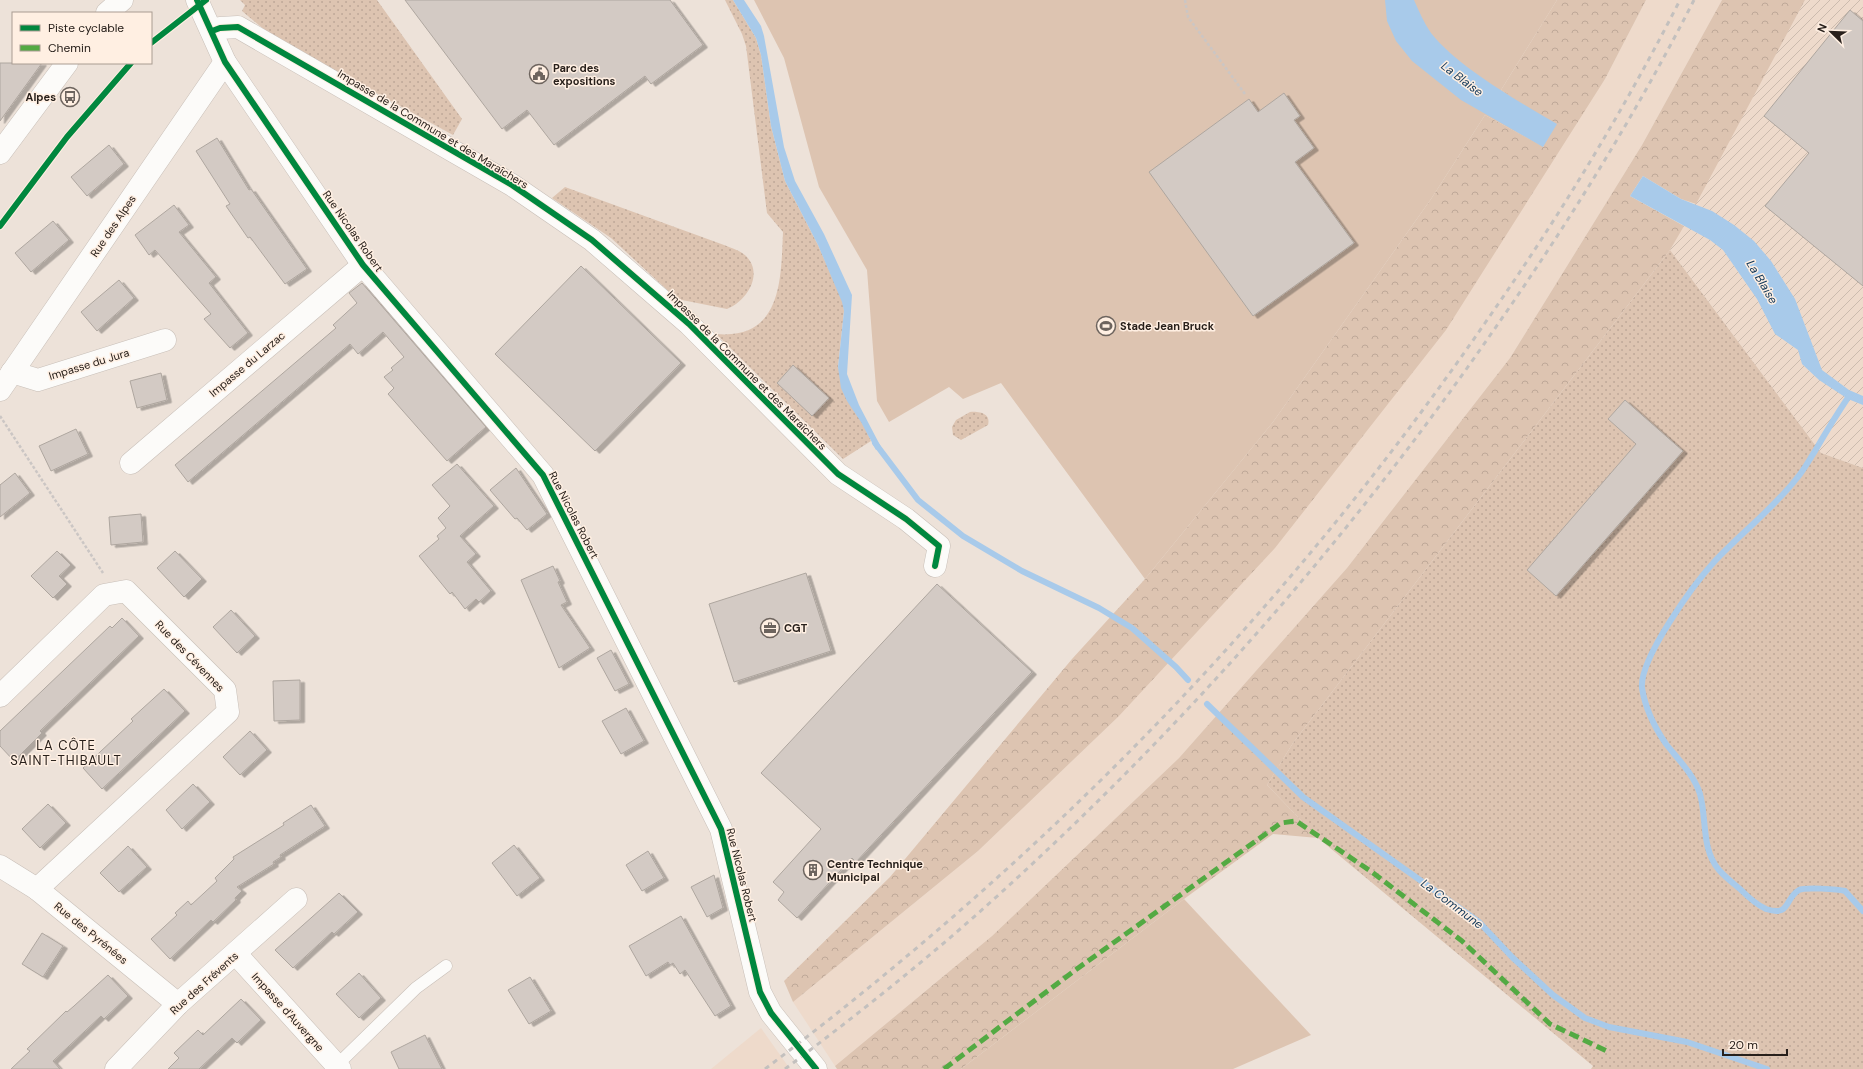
<svg xmlns="http://www.w3.org/2000/svg" width="1863" height="1069" font-family="'DM Sans',sans-serif">
	<style>
		.built { fill: #eedacb }
		.industrial { fill: url(#industrial-furrows) }
		.grass { fill: url(#grass-dots) }
		.forest { fill: url(#forest-crowns) }
		.garden { fill: #ddc4b1 }
		.water { fill: #a8caea }
		.lines { fill: none; stroke-linecap: round; stroke-linejoin: round }
		.stream { stroke: #a8caea; stroke-width: 6 }
		.building { fill: #d3cac4; stroke: #aea69f; filter: url(#shadow) }
		.lane-casing { stroke: #c8bfb8; stroke-width: 13 }
		.street-casing { stroke: #c8bfb8; stroke-width: 23 }
		.secondary-casing { stroke: #c8bfb8; stroke-width: 23 }
		.path { stroke: #cbc6c4; stroke-width: 2.5; stroke-dasharray: 3 2; stroke-linecap: butt }
		.lane { stroke: #fcfbf9; stroke-width: 12 }
		.street { stroke: #fcfbf9; stroke-width: 22 }
		.secondary { stroke: #fcfbf9; stroke-width: 22 }
		.rail { stroke: #c3c0be; stroke-width: 3; stroke-dasharray: 5 5; stroke-linecap: butt }
		.quiet { stroke: #53aa43; stroke-width: 5; stroke-dasharray: 10 5; stroke-linecap: butt }
		.cycleway-casing { stroke: #ffefe2; stroke-width: 8 }
		.cycleway { stroke: #00873e; stroke-width: 6 }
		.labels { text-anchor: middle; dominant-baseline: central; stroke-width: 3; stroke-linejoin: round; paint-order: stroke }
		.poi-label { font-size: 11px; font-weight: bold; fill: #28201b; stroke: #ffefe2; text-anchor: start }
		.street-label { font-size: 11px; fill: #28201b; stroke: #ffefe2 }
		.water-label { font-size: 12px; font-style: italic; fill: #13395a; stroke: #ffefe2 }
		.quarter-label { font-size: 13px; letter-spacing: 1px; fill: #28201b; stroke: #ffefe2 }
	</style>
	<defs>
		<pattern id="industrial-furrows" width="10" height="10" patternUnits="userSpaceOnUse"><rect width="10" height="10" fill="#eedacb"/><path d="M-1 1l2-2M0 10L10 0M9 11l2-2" fill="none" stroke="#ccbbae"/></pattern>
		<pattern id="grass-dots" width="8" height="8" patternUnits="userSpaceOnUse"><rect width="8" height="8" fill="#ddc4b1"/><path d="M2 2h.1M6 6h.1" fill="none" stroke="#bea898" stroke-width="1.8" stroke-linecap="round"/></pattern>
		<pattern id="forest-crowns" width="20" height="18" patternUnits="userSpaceOnUse"><rect width="20" height="18" fill="#ddc4b1"/><path d="M2 6a3 3 0 1 1 6 0M12 15a3 3 0 1 1 6 0" fill="none" stroke="#bea898"/></pattern>
		<filter id="shadow"><feDropShadow dx="4.5" dy="2.5" stdDeviation="0" flood-color="#0004"/></filter>
	</defs>
	<rect width="100%" height="100%" fill="#ede2d9"/>
	<g class="built">
		<path d="M 1646,0 L 1722,0 L 1642,145 L 1510,358 L 1347,568 L 1179,758 L 992,936 L 835,1066 L 793,1002 L 978,851 L 1118,717 L 1605,79 Z"/>
		<path d="M 761,1028 L 790,1069 L 711,1069 Z"/>
	</g>
	<path class="industrial" d="M 1805,0 L 1863,0 L 1863,468 L 1821,453 L 1670,250 Z"/>
	<g class="grass">
		<path d="M 240,0 L 377,0 L 462,119 L 453,135 L 272,36 L 242,11 L 245,5 Z"/>
		<path d="M 725,0 L 733,0 L 756,38 L 761,55 L 771,126 L 785,181 L 818,245 L 843,302 L 844,311 L 838,367 L 871,441 L 843,459 L 716,334 C 782,340 781,279 783,232 L 767,213 L 746,46 L 742,34 Z"/>
		<path d="M 565,187 L 724,245 C 731,248 740,250 746,256 C 764,274 747,301 727,309 L 677,299 L 611,238 L 552,198 Z"/>
		<path d="M 1670,250 L 1821,453 L 1863,468 L 1863,1069 L 1591,1069 L 1593,1066 L 1318,838 L 1267,785 L 1293,743 Z"/>
		<path d="M 970,412 C 980,411 991,414 988,425 L 961,440 L 953,435 L 952,427 L 956,420 Z"/>
	</g>
	<g class="forest">
		<path d="M 1557,0 L 1646,0 L 1605,79 L 1446,330 L 1275,548 L 1118,717 L 978,851 L 793,1002 L 784,981 L 890,877 L 1072,659 L 1145,579 L 1273,422 L 1431,199 L 1485,115 L 1544,147 L 1517,101 L 1501,90 Z"/>
		<path d="M 1722,0 L 1805,0 L 1696,204 L 1681,199 L 1643,176 L 1630,196 L 1684,226 L 1670,250 L 1293,743 L 1267,785 L 1318,838 L 1273,834 L 1184,899 L 961,1069 L 837,1069 L 835,1066 L 992,936 L 1179,758 L 1347,568 L 1510,358 L 1642,145 Z"/>
	</g>
	<g class="garden">
		<path d="M 754,0 L 1557,0 L 1501,90 L 1557,124 L 1543,147 L 1485,115 L 1431,199 L 1273,422 L 1145,579 L 1001,383 L 963,399 L 949,387 L 889,422 L 877,401 L 867,270 L 819,187 L 784,58 Z"/>
		<path d="M 1184,899 L 1311,1035 L 1233,1069 L 961,1069 Z"/>
	</g>
	<g class="water">
		<path d="M 733,0 L 744,0 L 761,26 L 764,36 L 784,147 L 795,181 L 824,234 L 852,295 L 847,374 L 859,405 L 881,447 L 876,450 L 861,422 L 847,401 L 841,388 L 838,367 L 844,311 L 842,302 L 818,245 L 785,181 L 771,126 L 761,55 L 756,38 Z"/>
		<path d="M 1385,0 L 1414,0 C 1419,11 1424,23 1431,33 C 1459,68 1518,101 1557,124 L 1543,147 L 1461,100 L 1412,61 L 1396,41 L 1387,21 Z"/>
		<path d="M 1643,176 L 1681,199 L 1712,211 L 1734,225 L 1754,241 L 1771,261 L 1795,299 L 1822,370 L 1849,390 L 1863,396 L 1863,405 L 1848,399 L 1819,380 L 1802,364 L 1798,350 L 1775,334 L 1757,299 L 1723,250 L 1710,240 L 1630,196 Z"/>
	</g>
	<g class="lines">
		<g class="stream">
			<path d="M 1849,396 C 1837,414 1826,432 1815,451 C 1809,460 1804,470 1797,478 C 1773,509 1741,533 1714,562 C 1694,584 1639,659 1642,688 C 1645,707 1655,728 1666,744 C 1678,759 1694,775 1700,794 C 1707,819 1701,849 1719,870 C 1725,877 1733,883 1740,889 C 1747,896 1757,905 1766,909 C 1791,917 1784,899 1799,890 C 1804,887 1838,889 1845,891 L 1863,911"/>
			<path d="M 875,443 L 918,500 L 963,536 L 1022,571 L 1099,608 L 1132,628 L 1176,667 L 1188,680"/>
			<path d="M 1207,704 L 1303,797 L 1479,922 L 1512,957 L 1553,995 L 1585,1018 L 1609,1027 L 1687,1042 L 1767,1069"/>
		</g>
	</g>
	<g class="building">
		<path d="M 405,0 L 670,0 L 703,45 L 651,84 L 645,76 L 554,145 L 527,110 L 502,129 Z"/>
		<path d="M 1850,10 L 1863,21 L 1863,286 L 1765,206 L 1809,153 L 1764,116 Z"/>
		<path d="M 0,63 L 42,63 L 0,121 Z"/>
		<path d="M 1284,93 L 1300,116 L 1294,120 L 1314,148 L 1295,162 L 1354,243 L 1253,316 L 1149,172 L 1249,99 L 1258,112 Z"/>
		<path d="M 217,138 L 249,190 L 251,189 L 307,269 L 285,284 L 250,237 L 248,238 L 226,206 L 230,204 L 196,151 Z"/>
		<path d="M 109,145 L 124,164 L 87,196 L 71,177 Z"/>
		<path d="M 174,205 L 189,225 L 179,232 L 216,277 L 209,283 L 248,333 L 230,348 L 204,319 L 211,314 L 155,250 L 149,255 L 135,235 Z"/>
		<path d="M 53,221 L 69,240 L 31,272 L 15,253 Z"/>
		<path d="M 581,266 L 681,363 L 595,451 L 495,354 Z"/>
		<path d="M 119,280 L 134,298 L 97,331 L 81,312 Z"/>
		<path d="M 362,283 L 486,427 L 447,461 L 388,394 L 394,388 L 384,377 L 393,370 L 391,368 L 404,357 L 383,332 L 358,354 L 350,344 L 188,482 L 175,465 L 336,328 L 333,325 L 357,303 L 349,293 Z"/>
		<path d="M 793,365 L 829,398 L 812,416 L 777,383 Z"/>
		<path d="M 161,373 L 167,400 L 137,408 L 130,381 Z"/>
		<path d="M 1625,400 L 1683,451 L 1556,596 L 1527,570 L 1636,444 L 1608,419 Z"/>
		<path d="M 76,429 L 88,454 L 51,471 L 39,446 Z"/>
		<path d="M 457,464 L 494,506 L 460,536 L 476,554 L 467,562 L 491,591 L 479,602 L 476,599 L 465,609 L 452,592 L 450,594 L 419,556 L 439,539 L 437,536 L 446,528 L 438,518 L 450,506 L 432,485 Z"/>
		<path d="M 516,468 L 547,514 L 527,530 L 517,518 L 515,519 L 490,490 Z"/>
		<path d="M 15,473 L 30,493 L 0,517 L 0,485 Z"/>
		<path d="M 141,514 L 143,542 L 111,545 L 109,517 Z"/>
		<path d="M 57,551 L 71,565 L 59,576 L 67,584 L 53,598 L 31,576 Z"/>
		<path d="M 175,551 L 202,579 L 184,597 L 157,568 Z"/>
		<path d="M 553,566 L 560,581 L 558,582 L 567,602 L 561,605 L 590,648 L 559,668 L 521,580 Z"/>
		<path d="M 806,573 L 831,651 L 734,682 L 709,604 Z"/>
		<path d="M 937,584 L 1032,672 L 856,862 L 852,858 L 797,918 L 778,900 L 784,892 L 773,882 L 821,829 L 761,773 Z"/>
		<path d="M 231,610 L 255,636 L 237,653 L 213,627 Z"/>
		<path d="M 122,618 L 139,636 L 40,731 L 42,733 L 14,761 L 0,746 L 0,731 L 110,626 L 112,628 Z"/>
		<path d="M 611,650 L 629,684 L 615,691 L 597,658 Z"/>
		<path d="M 300,680 L 300,720 L 274,721 L 273,681 Z"/>
		<path d="M 164,689 L 185,711 L 102,789 L 83,768 L 133,721 L 131,719 Z"/>
		<path d="M 626,708 L 644,741 L 621,754 L 602,721 Z"/>
		<path d="M 250,731 L 267,750 L 240,775 L 223,757 Z"/>
		<path d="M 193,784 L 210,802 L 182,829 L 166,810 Z"/>
		<path d="M 48,804 L 66,823 L 40,848 L 22,829 Z"/>
		<path d="M 311,805 L 325,826 L 280,855 L 281,857 L 273,862 L 274,864 L 237,887 L 242,891 L 235,898 L 236,900 L 213,922 L 211,920 L 170,959 L 151,939 L 177,915 L 175,913 L 188,901 L 191,905 L 217,881 L 215,878 L 234,859 L 233,857 L 284,825 L 283,823 Z"/>
		<path d="M 514,845 L 540,878 L 517,896 L 492,863 Z"/>
		<path d="M 128,846 L 147,867 L 119,892 L 100,873 Z"/>
		<path d="M 648,851 L 664,878 L 642,891 L 626,865 Z"/>
		<path d="M 714,875 L 723,908 L 707,917 L 691,887 Z"/>
		<path d="M 339,893 L 358,912 L 334,934 L 332,932 L 293,968 L 275,950 Z"/>
		<path d="M 681,916 L 731,1006 L 715,1016 L 685,970 L 680,974 L 673,963 L 670,965 L 668,962 L 646,976 L 629,946 Z"/>
		<path d="M 42,933 L 63,946 L 43,977 L 22,964 Z"/>
		<path d="M 359,973 L 381,998 L 359,1018 L 336,994 Z"/>
		<path d="M 108,975 L 128,996 L 104,1019 L 101,1016 L 53,1061 L 60,1069 L 11,1069 L 30,1051 L 27,1049 L 66,1011 L 67,1012 L 74,1006 Z"/>
		<path d="M 530,977 L 551,1011 L 529,1024 L 508,990 Z"/>
		<path d="M 241,999 L 261,1020 L 237,1043 L 232,1038 L 199,1069 L 168,1069 L 179,1058 L 174,1053 L 198,1030 L 203,1035 Z"/>
		<path d="M 425,1035 L 442,1069 L 399,1069 L 391,1052 Z"/>
	</g>
	<g class="lines">
		<defs>
			<path id="lane" d="M 337,1065 L 416,988 L 446,966"/>
			<g id="street">
				<path d="M 197,0 L 225,62 L 363,265 L 543,475 L 721,829 L 760,992 L 771,1013 L 816,1069"/>
				<path d="M 212,31 L 220,28 L 238,27 L 512,185 L 592,240 L 689,324 L 838,474 L 906,519 L 939,546 L 935,566"/>
				<path d="M 12,372 L 38,380 L 165,340"/>
				<path d="M 0,390 L 225,62"/>
				<path d="M 131,463 L 363,265"/>
				<path d="M 0,696 L 104,595 L 126,591 L 225,690 L 228,712 L 37,889"/>
				<path d="M 0,866 L 37,889 L 178,1004"/>
				<path d="M 236,954 L 340,1069"/>
				<path d="M 116,1069 L 178,1004 L 296,899"/>
			</g>
			<g id="secondary">
				<path d="M 107,13 L 122,0"/>
				<path d="M 0,153 L 67,63"/>
			</g>
		</defs>
		<use href="#lane" class="lane-casing"/>
		<use href="#street" class="street-casing"/>
		<use href="#secondary" class="secondary-casing"/>
		<g class="path">
			<path d="M 1185,0 L 1188,17 L 1245,94"/>
			<path d="M 0,416 L 103,573"/>
		</g>
		<use href="#lane" class="lane"/>
		<use href="#street" class="street"/>
		<use href="#secondary" class="secondary"/>
		<g class="rail">
			<path d="M 765,1069 C 1047,856 1284,614 1485,323 C 1557,220 1623,112 1680,0"/>
			<path d="M 785,1069 C 853,1018 920,965 984,908 C 1176,736 1344,546 1491,334 C 1566,227 1635,116 1694,0"/>
		</g>
		<path class="quiet" d="M 944,1069 L 1074,971 L 1281,823 L 1296,821 L 1372,872 L 1462,941 L 1550,1024 L 1609,1052"/>
		<defs>
			<g id="cycleway">
				<path d="M 197,0 L 225,62 L 363,265 L 543,475 L 721,829 L 760,992 L 771,1013 L 816,1069"/>
				<path d="M 212,31 L 220,28 L 238,27 L 512,185 L 592,240 L 689,324 L 838,474 L 906,519 L 939,546 L 935,566"/>
				<path d="M 151,43 L 206,0"/>
				<path d="M 0,226 L 67,137 L 131,63"/>
			</g>
		</defs>
		<use href="#cycleway" class="cycleway-casing"/>
		<use href="#cycleway" class="cycleway"/>
	</g>
	<defs>
		<symbol id="civic-ring" viewBox="-11 -11 22 22"><circle r="9.5" fill="#ffefe2" stroke="#6d645e" stroke-width="1.5"/><path d="M-.6-6.5H3V-4.5H.6V-3L4-1V1h2V6H-6V1h2V-1L-.6-3ZM-1.2 2.5V6h2.4V2.5Z" fill="#6d645e"/></symbol>
		<symbol id="bus-ring" viewBox="-11 -11 22 22"><circle r="9.5" fill="#ffefe2" stroke="#6d645e" stroke-width="1.5"/><path d="M-5-6H5V4H4V6H2V4H-2V6H-4V4H-5ZM-3.5-4V0h7V-4ZM-3.5 1.2v1.5H-2V1.2ZM2 1.2v1.5H3.5V1.2Z" fill="#6d645e"/></symbol>
		<symbol id="stadium-ring" viewBox="-11 -11 22 22"><circle r="9.5" fill="#ffefe2" stroke="#6d645e" stroke-width="1.5"/><path d="M0-5a6.5 5 0 1 0 0 10a6.5 5 0 1 0 0-10ZM-3.5-1.8h7v3.6h-7Z" fill="#6d645e"/></symbol>
		<symbol id="office-ring" viewBox="-11 -11 22 22"><circle r="9.5" fill="#ffefe2" stroke="#6d645e" stroke-width="1.5"/><path d="M-6-3h4V-5.5h4V-3h4V5H-6ZM-1-4.5V-3h2v-1.5ZM-6 0V1H6V0Z" fill="#6d645e"/></symbol>
		<symbol id="building-ring" viewBox="-11 -11 22 22"><circle r="9.5" fill="#ffefe2" stroke="#6d645e" stroke-width="1.5"/><path d="M-4-6H4V6H1V3H-1V6H-4ZM-2.5-4.3h1.7v1.8h-1.7ZM.8-4.3h1.7v1.8H.8ZM-2.5-1h1.7V.8h-1.7ZM.8-1h1.7V.8H.8Z" fill="#6d645e"/></symbol>
	</defs>
	<g fill-rule="evenodd">
		<use href="#civic-ring" x="528" y="63" width="22" height="22"/>
		<use href="#bus-ring" x="59" y="86" width="22" height="22"/>
		<use href="#stadium-ring" x="1095" y="315" width="22" height="22"/>
		<use href="#office-ring" x="759" y="617" width="22" height="22"/>
		<use href="#building-ring" x="802" y="859" width="22" height="22"/>
	</g>
	<g class="labels">
		<g class="poi-label">
			<text x="553" y="68">Parc des<tspan x="553" dy="13">expositions</tspan></text>
			<text x="56" y="97" text-anchor="end">Alpes</text>
			<text x="1120" y="326">Stade Jean Bruck</text>
			<text x="784" y="628">CGT</text>
			<text x="827" y="864">Centre Technique<tspan x="827" dy="13">Municipal</tspan></text>
		</g>
		<g class="street-label">
			<text transform="translate(433 129) rotate(31)">Impasse de la Commune et des Maraîchers</text>
			<text transform="translate(113 226) rotate(-56)">Rue des Alpes</text>
			<text transform="translate(353 231) rotate(55)">Rue Nicolas Robert</text>
			<text transform="translate(89 364) rotate(-17)">Impasse du Jura</text>
			<text transform="translate(247 364) rotate(-40)">Impasse du Larzac</text>
			<text transform="translate(747 370) rotate(45)">Impasse de la Commune et des Maraîchers</text>
			<text transform="translate(574 515) rotate(63)">Rue Nicolas Robert</text>
			<text transform="translate(190 656) rotate(46)">Rue des Cévennes</text>
			<text transform="translate(742 875) rotate(76)">Rue Nicolas Robert</text>
			<text transform="translate(91 933) rotate(39)">Rue des Pyrénées</text>
			<text transform="translate(204 983) rotate(-42)">Rue des Frévents</text>
			<text transform="translate(288 1012) rotate(48)">Impasse d'Auvergne</text>
		</g>
		<g class="water-label">
			<text transform="translate(1462 79) rotate(37)">La Blaise</text>
			<text transform="translate(1762 282) rotate(59)">La Blaise</text>
			<text transform="translate(1452 904) rotate(37)">La Commune</text>
		</g>
		<g class="quarter-label">
			<text x="66" y="745">LA CÔTE<tspan x="66" dy="15">SAINT-THIBAULT</tspan></text>
		</g>
	</g>
	<rect x="12" y="12" width="140" height="52" fill="#ffefe2" stroke="#a99c92"/>
	<rect x="20" y="25" width="20" height="6" fill="#00873e" stroke="#a99c92"/>
	<text x="48" y="32" font-size="12" fill="#28201b">Piste cyclable</text>
	<rect x="20" y="45" width="20" height="6" fill="#53aa43" stroke="#a99c92"/>
	<text x="48" y="52" font-size="12" fill="#28201b">Chemin</text>
	<g transform="translate(1831 32) rotate(293)" stroke="#ffefe2" stroke-width="3" paint-order="stroke">
	<path d="M0-3L7 15L0 10L-7 15Z" fill="#28201b"/>
	<text y="-6" font-size="11" font-weight="bold" text-anchor="middle" fill="#28201b">N</text>
	</g>
	<path d="M1723 1049v6h64v-6" fill="none" stroke="#28201b" stroke-width="2"/>
	<text x="1729" y="1049" font-size="12" fill="#28201b" stroke="#ffefe2" stroke-width="3" paint-order="stroke">20 m</text>
</svg>
